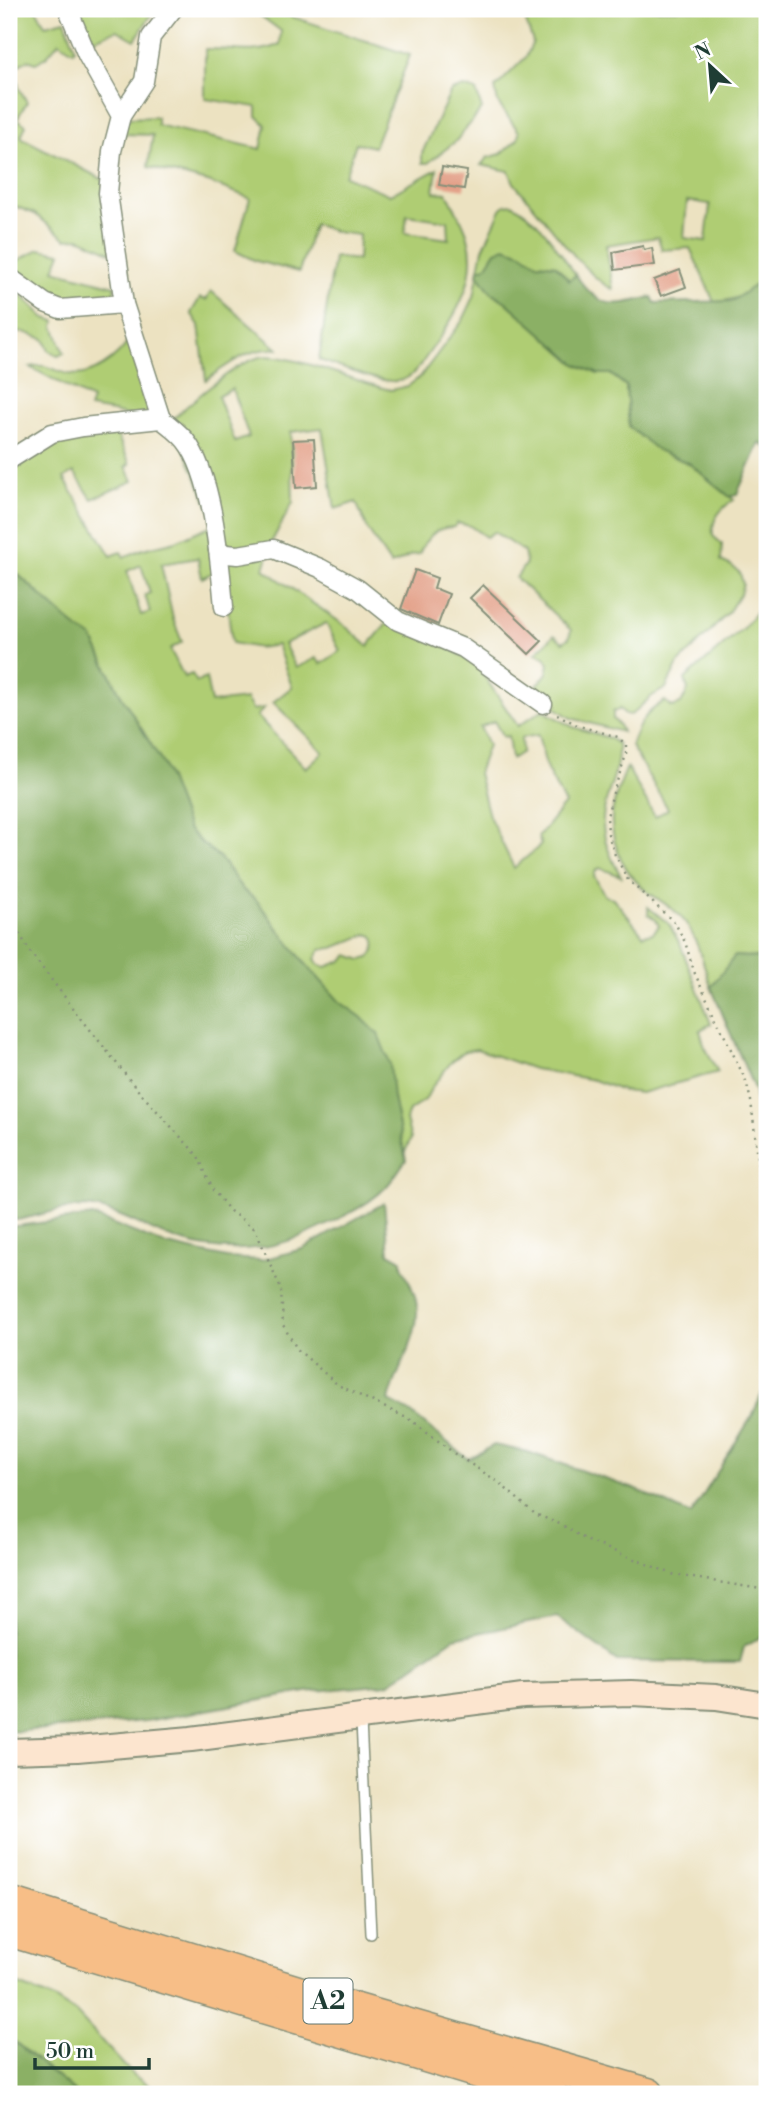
<svg xmlns="http://www.w3.org/2000/svg" width="776" height="2103" font-family="'Libre Bodoni',serif">
	<style>
		.green { fill: #afcd73; stroke: #678554; stroke-width: 2; fill-rule: evenodd }
		.forest { fill: #8bb065; stroke: #55764c; stroke-width: 2 }
		.building { fill: #e3a088 }
		.lines { fill: none; stroke-linecap: round; stroke-linejoin: round }
		.lane-casing { stroke: #86907a; stroke-width: 12 }
		.street-casing { stroke: #86907a; stroke-width: 21 }
		.secondary-casing { stroke: #86907a; stroke-width: 28 }
		.highway-casing { stroke: #86907a; stroke-width: 35 }
		.path { stroke: #86907a; stroke-width: 2.5; stroke-dasharray: 2 5; stroke-linecap: butt }
		.lane { stroke: #fff; stroke-width: 9 }
		.street { stroke: #fff; stroke-width: 18 }
		.secondary { stroke: #fce5cf; stroke-width: 24 }
		.highway { stroke: #f7be87; stroke-width: 32 }
		.labels { text-anchor: middle; dominant-baseline: central; stroke-width: 7; stroke-linejoin: round; paint-order: stroke }
		.shield { fill: #fff; stroke: #627771; stroke-width: 2 }
		.shield-label { font-size: 26px; font-weight: bold; fill: #1f3d34 }
	</style>
	<rect width="100%" height="100%" fill="#fff"/>
	<filter id="ink" filterUnits="userSpaceOnUse"><feTurbulence type="fractalNoise" baseFrequency=".0143" numOctaves="2"/><feDisplacementMap in="SourceGraphic" scale="14" xChannelSelector="R" yChannelSelector="G"/><feConvolveMatrix kernelMatrix="1 2 1 2 8 2 1 2 1" color-interpolation-filters="sRGB"/></filter>
	<filter id="wash" filterUnits="userSpaceOnUse"><feTurbulence type="fractalNoise" baseFrequency=".00686" numOctaves="4" result="noise"/><feDisplacementMap in="SourceGraphic" scale="28" xChannelSelector="R" yChannelSelector="G"/><feGaussianBlur stdDeviation="1.57" result="paint"/><feColorMatrix in="noise" values="0 0 0 0 0 0 0 0 0 0 0 0 0 0 0 0 0 1.4 0 .05"/><feComposite in="paint" operator="in"/></filter>
	<g filter="url(#wash)">
		<rect width="100%" height="100%" fill="#ece2c1"/>
		<g class="green">
			<path d="M 9,9 L 36,9 L 45,25 L 65,20 L 75,48 L 73,51 L 59,42 L 47,56 L 36,63 L 28,60 L 15,67 L 19,88 L 27,102 L 17,119 L 26,125 L 21,136 L 24,139 L 104,180 L 113,253 L 79,238 L 66,239 L 35,214 L 9,204 Z"/>
			<path d="M 75,9 L 155,9 L 135,40 L 117,30 L 87,42 Z"/>
			<path d="M 255,9 L 268,9 L 410,55 L 374,147 L 356,143 L 345,176 L 390,195 L 437,169 L 434,192 L 447,193 C 454,207 464,222 468,237 C 480,279 455,317 431,350 C 423,361 413,380 397,381 C 379,383 338,366 319,360 L 334,257 L 358,260 L 359,235 L 336,232 L 314,224 L 299,272 L 256,261 L 235,251 L 250,198 L 208,182 L 148,167 L 153,135 L 122,134 L 123,118 L 157,117 L 157,125 L 261,149 L 266,125 L 257,116 L 257,107 L 205,99 L 205,49 C 230,48 257,56 280,44 L 281,31 L 254,11 ZM 407,215 L 448,221 L 449,239 L 405,233 Z"/>
			<path d="M 531,9 L 767,9 L 765,117 L 767,277 C 754,293 733,301 714,302 L 690,248 L 662,250 L 658,237 L 606,245 L 613,289 C 587,279 546,219 524,195 L 514,183 L 509,171 L 481,165 L 487,158 L 501,154 L 518,139 L 519,132 L 498,103 L 495,88 L 526,57 L 533,42 L 526,22 ZM 687,201 L 710,204 L 706,241 L 684,238 Z"/>
			<path d="M 464,87 L 476,91 L 482,109 L 456,141 L 428,163 L 422,163 L 422,153 L 451,91 Z"/>
			<path d="M 512,204 C 540,218 558,250 576,275 L 569,281 L 556,265 L 537,263 L 522,253 L 496,251 L 486,267 L 479,269 L 483,249 L 501,209 L 505,205 Z"/>
			<path d="M 39,249 L 61,253 L 54,270 L 115,286 L 114,292 L 98,299 L 61,305 L 11,272 L 19,260 Z"/>
			<path d="M 478,274 L 491,292 L 506,302 L 576,364 L 598,374 L 610,374 L 626,386 L 628,415 L 657,450 L 688,463 L 734,500 C 721,508 711,520 713,536 L 722,544 L 721,561 L 732,566 L 740,573 L 743,584 L 740,594 L 727,614 L 678,664 L 666,688 L 652,696 L 631,715 L 625,714 L 620,709 L 613,712 L 613,719 L 619,725 L 622,732 L 571,718 L 532,692 L 547,673 L 549,664 L 545,657 L 536,653 L 554,635 L 563,642 L 569,638 L 571,630 L 516,578 L 526,563 L 524,552 L 494,532 L 486,537 L 470,526 L 457,523 L 455,527 C 436,526 426,538 419,554 L 411,555 L 391,565 L 368,530 L 356,502 L 335,509 L 322,428 L 291,432 L 293,502 L 271,543 L 237,550 L 225,544 L 172,420 C 192,401 234,364 260,357 C 285,351 362,384 391,390 L 408,386 L 420,377 L 463,320 L 474,297 ZM 232,389 L 249,437 L 235,442 L 218,396 Z"/>
			<path d="M 9,283 L 45,318 L 55,321 L 54,326 L 64,353 L 58,356 L 49,351 L 44,339 L 24,332 L 9,334 Z"/>
			<path d="M 211,291 L 278,349 C 249,347 229,364 206,380 L 199,325 L 191,313 L 200,298 L 206,300 Z"/>
			<path d="M 129,340 L 150,408 L 149,415 L 143,420 L 113,412 L 89,408 L 92,400 L 30,367 C 49,363 51,370 68,374 C 91,379 118,358 129,340 Z"/>
			<path d="M 77,434 L 117,435 L 130,464 L 126,466 L 133,481 L 92,499 L 74,472 L 64,478 L 111,556 L 121,552 L 124,557 L 143,549 L 176,541 L 210,526 L 214,572 L 202,578 L 198,558 L 161,564 L 173,619 L 182,642 L 170,649 L 184,677 L 192,674 L 197,682 L 206,678 L 211,703 L 246,699 L 253,710 L 264,708 L 257,716 L 306,768 L 323,752 L 273,702 L 292,687 L 277,645 L 259,648 L 232,643 L 222,560 L 268,556 L 264,569 L 344,625 L 368,646 L 389,621 L 452,649 L 478,667 L 518,726 L 542,710 L 573,727 L 609,738 L 618,744 C 620,775 604,793 603,819 C 602,840 611,859 621,876 L 600,868 L 596,870 L 594,876 L 605,896 L 613,898 L 643,935 L 653,933 L 659,926 L 656,920 L 648,914 L 648,907 L 669,924 L 680,944 L 711,1024 L 700,1030 L 704,1045 L 718,1072 L 641,1093 L 623,1091 L 594,1080 L 534,1069 L 477,1049 L 465,1051 L 452,1061 L 432,1087 L 425,1100 L 409,1111 L 406,1120 L 411,1139 L 404,1154 L 393,1098 L 361,1017 L 340,1003 L 304,962 L 256,900 L 243,890 L 220,858 L 198,840 L 188,829 L 164,766 L 118,690 L 92,637 L 79,630 L 12,569 L 9,571 L 9,466 L 52,439 ZM 141,565 L 150,593 L 145,595 L 150,612 L 141,615 L 127,571 ZM 326,623 L 340,651 L 321,664 L 316,658 L 296,668 L 284,644 ZM 494,721 L 503,737 L 508,736 L 511,759 L 522,752 L 521,738 L 538,735 L 547,770 L 565,804 L 538,837 L 541,845 L 514,868 L 489,816 L 478,773 L 488,745 L 480,727 ZM 367,934 L 373,936 C 378,945 375,950 369,958 L 362,960 L 348,955 L 342,961 L 326,967 L 319,965 L 315,959 L 321,949 L 333,948 Z"/>
			<path d="M 762,587 L 767,587 L 767,958 L 735,956 L 711,987 C 704,966 698,940 685,922 C 675,908 661,902 648,892 C 637,884 627,871 621,859 C 604,822 613,802 627,767 L 655,817 L 668,809 L 631,746 C 638,725 645,712 665,701 L 672,707 L 681,704 L 688,690 L 685,679 L 744,627 L 759,608 Z"/>
			<path d="M 9,1981 L 54,1999 L 77,2014 L 133,2075 L 163,2094 L 77,2094 L 9,2037 Z"/>
		</g>
		<g class="forest">
			<path d="M 505,247 L 522,253 L 537,263 L 556,265 L 569,280 L 576,275 C 600,311 614,306 652,297 L 655,303 L 732,301 L 767,277 L 767,448 L 760,443 L 737,494 L 730,497 L 689,463 L 657,450 L 629,427 L 626,386 L 611,374 L 598,374 L 576,364 L 506,302 L 491,292 L 478,274 L 479,269 L 486,267 L 496,251 Z"/>
			<path d="M 12,569 L 79,630 L 92,637 L 118,690 L 164,766 L 188,829 L 198,840 L 220,858 L 243,890 L 256,900 L 304,962 L 340,1002 L 361,1017 L 378,1034 L 390,1064 L 393,1098 L 406,1160 C 400,1168 394,1178 387,1186 C 375,1199 360,1208 344,1216 C 289,1247 242,1259 180,1241 C 149,1232 118,1209 85,1207 C 63,1207 38,1216 17,1220 L 9,1219 L 9,869 L 14,866 L 14,853 L 9,840 L 11,794 L 9,788 L 9,571 Z"/>
			<path d="M 735,956 L 767,958 L 767,1186 L 755,1091 L 711,987 Z"/>
			<path d="M 384,1203 L 389,1253 L 402,1260 L 402,1265 C 406,1276 414,1289 416,1301 C 423,1335 395,1369 389,1401 L 410,1412 L 468,1459 L 494,1445 L 528,1452 L 637,1490 L 691,1515 L 752,1416 L 767,1383 L 767,1633 L 744,1647 L 740,1662 L 617,1661 L 557,1617 L 454,1638 L 388,1684 L 306,1692 L 146,1721 L 9,1732 L 9,1227 L 93,1216 L 163,1244 L 227,1258 L 262,1260 L 302,1249 Z"/>
			<path d="M 9,2037 L 77,2094 L 9,2094 Z"/>
		</g>
		<g id="blocks">
			<g class="building">
				<path d="M 442,167 L 467,171 L 464,189 L 439,185 Z"/>
				<path d="M 643,246 L 644,250 L 652,248 L 655,265 L 615,270 L 613,252 Z"/>
				<path d="M 680,270 L 686,287 L 661,296 L 654,280 Z"/>
				<path d="M 314,439 L 317,486 L 296,488 L 293,440 Z"/>
				<path d="M 415,570 L 437,578 L 434,588 L 449,594 L 438,625 L 401,609 Z"/>
				<path d="M 483,585 L 542,641 L 529,654 L 470,598 Z"/>
			</g>
		</g>
	</g>
	<g filter="url(#ink)">
		<use href="#blocks" fill-opacity="0" stroke="#86907a" stroke-width="2"/>
		<g class="lines">
			<defs>
				<path id="lane" d="M 361,1721 L 371,1934"/>
				<g id="street">
					<path d="M 68,9 L 87,55 L 121,116 L 112,151 L 108,193 L 124,304 L 161,419"/>
					<path d="M 121,116 L 144,81 L 151,37 L 173,9"/>
					<path d="M 9,277 L 45,303 L 60,309 L 124,304"/>
					<path d="M 9,460 L 52,433 L 83,427 L 161,419 C 169,425 178,432 185,440 C 213,474 220,563 224,607"/>
					<path d="M 218,550 L 226,554 L 238,555 L 274,549 L 320,568 L 358,589 L 398,621 L 463,648 L 543,704"/>
				</g>
				<path id="secondary" d="M 9,1751 L 77,1749 L 191,1739 L 523,1696 L 631,1693 L 716,1697 L 767,1705"/>
				<g id="highway">
					<path d="M 9,1903 L 350,2008 L 648,2094"/>
					<path d="M 9,1930 L 551,2094"/>
				</g>
			</defs>
			<use href="#lane" class="lane-casing"/>
			<use href="#street" class="street-casing"/>
			<use href="#secondary" class="secondary-casing"/>
			<use href="#highway" class="highway-casing"/>
			<g class="path">
				<path d="M 557,714 L 579,726 L 618,737 L 626,745 L 626,755 L 612,796 L 607,817 L 608,834 L 615,855 L 628,880 L 675,923 L 685,942 L 695,974 L 746,1081 L 751,1101 L 767,1232"/>
				<path d="M 9,915 L 30,952 L 81,1018 L 136,1088 L 198,1156 L 213,1190 L 230,1211 L 255,1229 L 281,1289 L 283,1325 L 297,1349 L 338,1385 L 413,1421 L 455,1454 L 497,1481 L 535,1514 L 562,1525 L 588,1541 L 675,1575 L 767,1590"/>
			</g>
			<use href="#lane" class="lane"/>
			<use href="#street" class="street"/>
			<use href="#secondary" class="secondary"/>
			<use href="#highway" class="highway"/>
		</g>
	</g>
	<g class="labels">
		<rect class="shield" x="303.5" y="1978.5" width="49" height="45" rx="5"/>
		<g class="shield-label">
			<text x="328" y="2001">A2</text>
		</g>
	</g>
	<rect width="776" height="2103" fill="none" stroke="#fff" stroke-width="35"/>
	<g transform="translate(710 66) rotate(334)" stroke="#ffffff" stroke-width="5" paint-order="stroke">
	<path d="M0-5L12 26L0 18L-12 26Z" fill="#1f3d34"/>
	<text y="-10" font-size="19" font-weight="bold" text-anchor="middle" fill="#1f3d34">N</text>
	</g>
	<path d="M35 2058v10h114v-10" fill="none" stroke="#1f3d34" stroke-width="3.5"/>
	<text x="46" y="2058" font-size="21" fill="#1f3d34" stroke="#ffffff" stroke-width="5" paint-order="stroke">50 m</text>
</svg>
